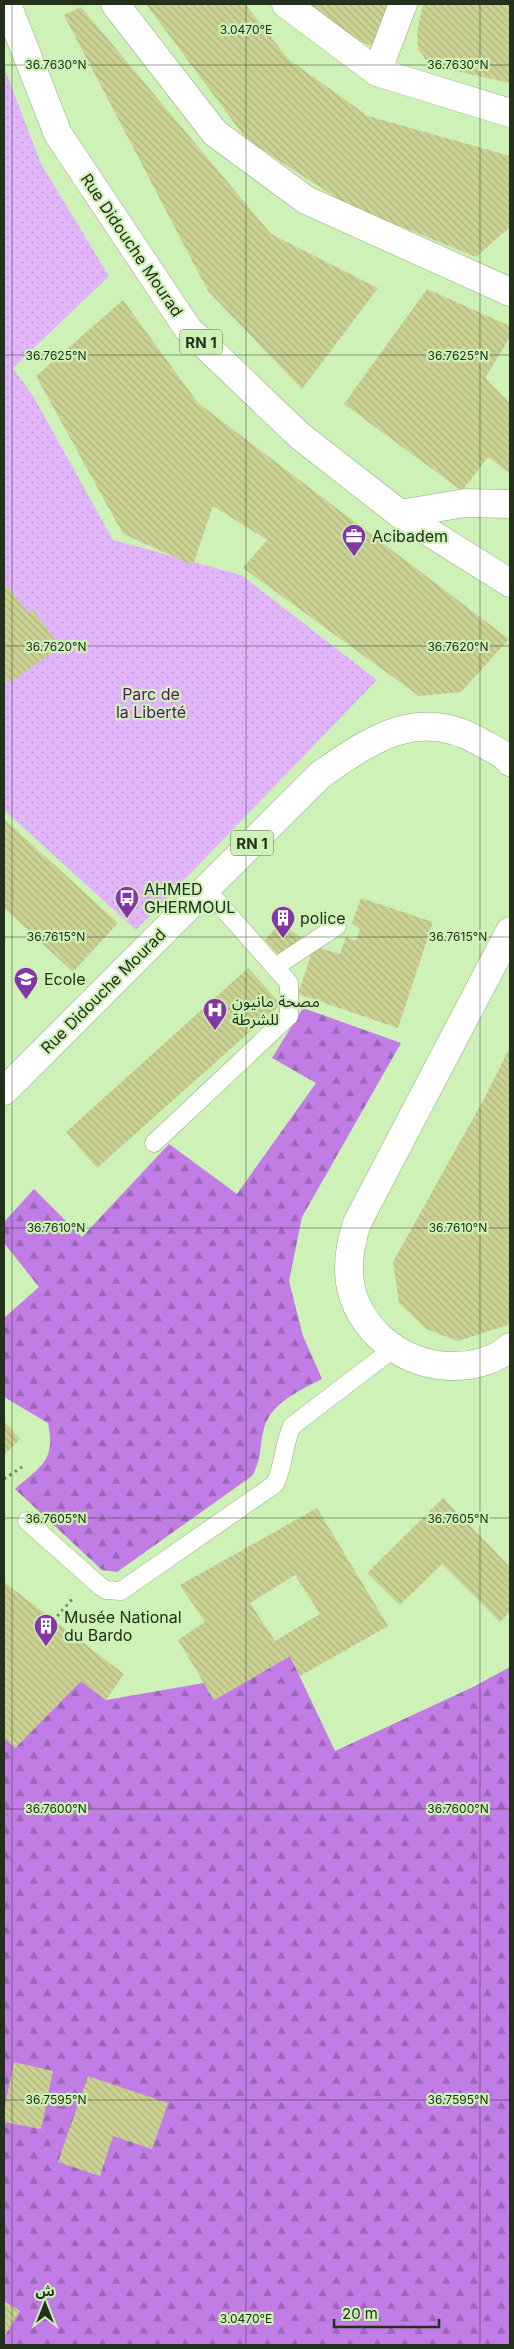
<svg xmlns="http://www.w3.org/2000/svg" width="514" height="2349" font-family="Inter,'Noto Sans Arabic',sans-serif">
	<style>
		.forest { fill: url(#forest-firs) }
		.park { fill: url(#park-dots) }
		.building { fill: url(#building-back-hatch); fill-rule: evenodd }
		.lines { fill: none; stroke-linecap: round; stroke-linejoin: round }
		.lane-casing { stroke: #8dad78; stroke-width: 19 }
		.street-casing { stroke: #8dad78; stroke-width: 29 }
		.primary-casing { stroke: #8dad78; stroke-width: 29 }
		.path { stroke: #728963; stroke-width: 3; stroke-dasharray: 2.5 4; stroke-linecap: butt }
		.lane { stroke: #fff; stroke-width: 18 }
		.street { stroke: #fff; stroke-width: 28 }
		.primary { stroke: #fff; stroke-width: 28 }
		.ticks { fill: none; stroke: #23301a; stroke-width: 1; stroke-opacity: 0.45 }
		.labels { text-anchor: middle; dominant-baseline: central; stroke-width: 4.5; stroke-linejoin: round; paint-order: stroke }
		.shield { fill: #cef1b8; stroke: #566a49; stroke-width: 1 }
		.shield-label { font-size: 15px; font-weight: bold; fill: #23301a }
		.street-label { font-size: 16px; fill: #23301a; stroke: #cef1b8 }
		.poi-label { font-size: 16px; fill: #23301a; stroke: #cef1b8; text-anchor: start }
		.park-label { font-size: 16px; fill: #571273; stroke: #cef1b8 }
		.ticks-label { font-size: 12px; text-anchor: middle; fill: #23301a; stroke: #cef1b8; stroke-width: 4.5; stroke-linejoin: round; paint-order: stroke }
	</style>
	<defs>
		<pattern id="forest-firs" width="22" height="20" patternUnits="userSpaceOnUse" patternTransform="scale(1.25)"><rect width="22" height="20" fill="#c27ce5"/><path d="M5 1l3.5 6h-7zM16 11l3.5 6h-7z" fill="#9d66b9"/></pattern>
		<pattern id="park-dots" width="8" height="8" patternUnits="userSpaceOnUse" patternTransform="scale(1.25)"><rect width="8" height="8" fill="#e2b5fa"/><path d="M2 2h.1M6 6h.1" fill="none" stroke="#c29cd6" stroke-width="1.8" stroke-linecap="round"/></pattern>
		<pattern id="building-back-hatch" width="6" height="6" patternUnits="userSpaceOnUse" patternTransform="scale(1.25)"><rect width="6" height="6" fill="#cbd293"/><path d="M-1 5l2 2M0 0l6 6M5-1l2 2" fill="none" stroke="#aeb57e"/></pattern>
	</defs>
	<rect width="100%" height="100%" fill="#cef1b8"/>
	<g class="forest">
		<path d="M 303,1008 L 401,1043 L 302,1217 L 289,1281 L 303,1336 L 322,1379 C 299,1391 269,1403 263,1432 C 259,1451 262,1458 252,1476 L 117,1572 L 102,1570 L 15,1489 C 41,1466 56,1461 48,1423 L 4,1397 L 4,1318 L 39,1287 L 4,1243 L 4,1222 L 34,1189 L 82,1237 L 169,1144 L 237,1194 L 316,1083 L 272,1058 Z"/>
		<path d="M 290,1656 L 335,1751 L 473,1687 L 510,1667 L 510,2345 L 4,2345 L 4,1737 L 15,1748 L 81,1681 L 106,1700 L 204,1683 L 214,1700 Z"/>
	</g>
	<path class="park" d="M 4,67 L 41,164 L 109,276 L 13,368 L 33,396 L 113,540 L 241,575 L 377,680 L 136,930 L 4,810 Z"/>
	<g class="building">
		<path d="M 146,4 L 245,4 L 288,59 L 368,116 L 510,156 L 510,227 L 476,257 L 346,204 L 247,140 Z"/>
		<path d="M 300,4 L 389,4 L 376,48 L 310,20 Z"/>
		<path d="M 423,4 L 510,4 L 510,83 L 430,65 L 418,49 L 417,32 Z"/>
		<path d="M 81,7 L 271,234 L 378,288 L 302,389 L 208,291 L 64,15 Z"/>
		<path d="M 427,289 L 510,326 L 510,337 L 485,378 L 510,403 L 510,473 L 488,457 L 462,491 L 344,404 Z"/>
		<path d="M 123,300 L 198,403 L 509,639 L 461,692 L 419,696 L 243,568 L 267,540 L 213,506 L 193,565 L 123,534 L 36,376 Z"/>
		<path d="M 8,586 L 28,613 L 33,609 L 60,647 L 9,683 L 4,676 L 4,588 Z"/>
		<path d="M 4,819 L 118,923 L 73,972 L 4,908 Z"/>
		<path d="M 361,898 L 433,922 L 398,1028 L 298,994 L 314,946 L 340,954 L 346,937 L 356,941 L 360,929 L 352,923 Z"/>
		<path d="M 281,922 L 302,939 L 279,955 L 265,940 Z"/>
		<path d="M 248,968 L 281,1004 L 97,1168 L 66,1132 Z"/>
		<path d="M 510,1047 L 510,1321 L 508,1325 L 458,1341 L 426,1329 L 399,1303 L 393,1262 L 485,1097 Z"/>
		<path d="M 4,1422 L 20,1439 L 4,1455 Z"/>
		<path d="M 443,1498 L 510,1567 L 510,1612 L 500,1622 L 442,1564 L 400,1605 L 367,1573 Z"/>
		<path d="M 317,1508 L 388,1626 L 300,1676 L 290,1656 L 214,1700 L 178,1640 L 205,1622 L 180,1585 ZM 295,1575 L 320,1614 L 275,1641 L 250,1603 Z"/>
		<path d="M 4,1582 L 124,1674 L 106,1700 L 81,1681 L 15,1748 L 4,1737 Z"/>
		<path d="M 14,2062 L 53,2071 L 41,2129 L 4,2122 L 4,2110 Z"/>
		<path d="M 88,2076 L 168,2103 L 152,2149 L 113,2136 L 100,2176 L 58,2162 Z"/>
		<path d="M 4,2301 L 20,2311 L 4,2337 Z"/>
	</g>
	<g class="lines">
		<defs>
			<g id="lane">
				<path d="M 275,967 L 337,926"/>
				<path d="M 154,1143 L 289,1016 L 289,983 L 206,889"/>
				<path d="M 27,1521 L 100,1586 L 106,1590 L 121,1591 L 275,1484 C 284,1466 283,1445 292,1426 L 393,1349"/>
			</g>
			<g id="street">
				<path d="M 115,4 L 215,133 L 306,200 L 510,292"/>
				<path d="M 286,4 L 377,72 L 510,113"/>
				<path d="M 377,72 L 403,4"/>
				<path d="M 400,514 L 465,503 L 510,504"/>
			</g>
			<g id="primary">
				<path d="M 7,4 L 58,134 L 188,329 L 300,436 L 400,514 L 510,583"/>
				<path d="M 510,931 L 357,1223 C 352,1238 349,1252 349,1268 C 348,1322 398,1365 450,1366 C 470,1367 495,1361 510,1347"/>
				<path d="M 4,1091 L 320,775 C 372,739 419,705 482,743 C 491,748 505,754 510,762"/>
			</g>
		</defs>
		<use href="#lane" class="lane-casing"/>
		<use href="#street" class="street-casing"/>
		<use href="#primary" class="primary-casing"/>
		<g class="path">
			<path d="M 4,1479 L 22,1467"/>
			<path d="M 53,1621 L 74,1597"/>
		</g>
		<use href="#lane" class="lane"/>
		<use href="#street" class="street"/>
		<use href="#primary" class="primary"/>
	</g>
	<path class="ticks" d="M 12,4 L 12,2345M 246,4 L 246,2345M 480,4 L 480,2345M 4,65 L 510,65M 4,355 L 510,355M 4,646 L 510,646M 4,937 L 510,937M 4,1228 L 510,1228M 4,1518 L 510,1518M 4,1809 L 510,1809M 4,2100 L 510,2100"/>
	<defs>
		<symbol id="office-pin" viewBox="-11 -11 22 30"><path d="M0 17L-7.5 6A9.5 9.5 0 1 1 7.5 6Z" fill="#8336a6" stroke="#cef1b8"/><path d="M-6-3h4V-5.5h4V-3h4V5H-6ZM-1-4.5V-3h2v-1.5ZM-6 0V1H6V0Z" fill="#fff"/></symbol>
		<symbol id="bus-pin" viewBox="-11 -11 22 30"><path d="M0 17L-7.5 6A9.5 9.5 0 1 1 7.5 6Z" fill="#8336a6" stroke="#cef1b8"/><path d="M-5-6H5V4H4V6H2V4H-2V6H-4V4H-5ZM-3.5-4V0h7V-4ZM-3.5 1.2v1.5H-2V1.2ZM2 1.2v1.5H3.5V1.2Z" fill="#fff"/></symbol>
		<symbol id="building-pin" viewBox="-11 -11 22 30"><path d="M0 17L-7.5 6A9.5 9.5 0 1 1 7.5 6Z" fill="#8336a6" stroke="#cef1b8"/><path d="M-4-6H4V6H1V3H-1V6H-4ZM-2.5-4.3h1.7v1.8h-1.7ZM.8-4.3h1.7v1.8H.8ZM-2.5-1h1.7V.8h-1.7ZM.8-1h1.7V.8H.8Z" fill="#fff"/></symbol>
		<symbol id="school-pin" viewBox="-11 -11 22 30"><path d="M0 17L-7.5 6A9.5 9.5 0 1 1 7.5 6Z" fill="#8336a6" stroke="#cef1b8"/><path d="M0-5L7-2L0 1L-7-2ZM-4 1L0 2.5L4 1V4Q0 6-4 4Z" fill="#fff"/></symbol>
		<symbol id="hospital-pin" viewBox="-11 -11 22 30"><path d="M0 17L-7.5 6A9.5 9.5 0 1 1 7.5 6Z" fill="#8336a6" stroke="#cef1b8"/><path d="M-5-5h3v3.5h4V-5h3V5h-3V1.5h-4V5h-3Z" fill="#fff"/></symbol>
	</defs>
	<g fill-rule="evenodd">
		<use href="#office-pin" x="340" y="522" width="28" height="38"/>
		<use href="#bus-pin" x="113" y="884" width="28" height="38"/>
		<use href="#building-pin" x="269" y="904" width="28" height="38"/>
		<use href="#school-pin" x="12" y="965" width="28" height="38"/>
		<use href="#hospital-pin" x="201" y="996" width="28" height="38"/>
		<use href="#building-pin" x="32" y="1612" width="28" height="38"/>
	</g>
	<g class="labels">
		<g class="shield">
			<rect x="180" y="329.5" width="42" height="25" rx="4"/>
			<rect x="231" y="830.5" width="42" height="25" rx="4"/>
		</g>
		<g class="shield-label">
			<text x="201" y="342">RN 1</text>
			<text x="252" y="843">RN 1</text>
		</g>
		<g class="street-label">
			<text transform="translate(132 245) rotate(56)">Rue Didouche Mourad</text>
			<text transform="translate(103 991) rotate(-45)">Rue Didouche Mourad</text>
		</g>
		<g class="poi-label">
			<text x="372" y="536">Acibadem</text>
			<text x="144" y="889">AHMED<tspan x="144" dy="18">GHERMOUL</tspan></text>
			<text x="300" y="918">police</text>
			<text x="44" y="979">Ecole</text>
			<text x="232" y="1001">مصحة مانيون<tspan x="232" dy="18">للشرطة</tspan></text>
			<text x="64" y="1617">Musée National<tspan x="64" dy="18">du Bardo</tspan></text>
		</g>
		<g class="park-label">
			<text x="151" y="694">Parc de<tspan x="151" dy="18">la Liberté</tspan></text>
		</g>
	</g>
	<g class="ticks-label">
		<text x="246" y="34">3.0470°E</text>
		<text x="56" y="69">36.7630°N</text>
		<text x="458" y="69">36.7630°N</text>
		<text x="56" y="360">36.7625°N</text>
		<text x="458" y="360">36.7625°N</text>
		<text x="56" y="651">36.7620°N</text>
		<text x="458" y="651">36.7620°N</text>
		<text x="56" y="941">36.7615°N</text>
		<text x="458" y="941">36.7615°N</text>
		<text x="56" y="1232">36.7610°N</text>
		<text x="458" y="1232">36.7610°N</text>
		<text x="56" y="1523">36.7605°N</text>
		<text x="458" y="1523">36.7605°N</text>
		<text x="56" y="1813">36.7600°N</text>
		<text x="458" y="1813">36.7600°N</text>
		<text x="56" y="2104">36.7595°N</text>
		<text x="458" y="2104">36.7595°N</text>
		<text x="246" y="2323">3.0470°E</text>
	</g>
	<rect width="514" height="2349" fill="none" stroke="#23301a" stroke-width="10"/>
	<g transform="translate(45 2304)" stroke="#cef1b8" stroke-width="4" paint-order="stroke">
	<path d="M0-4L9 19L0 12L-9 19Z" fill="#23301a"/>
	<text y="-8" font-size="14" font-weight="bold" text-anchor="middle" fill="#23301a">ش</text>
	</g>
	<path d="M334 2319v8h105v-8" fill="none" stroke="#23301a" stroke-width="2.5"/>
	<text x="342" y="2319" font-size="15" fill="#23301a" stroke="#cef1b8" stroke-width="4" paint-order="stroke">20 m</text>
</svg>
